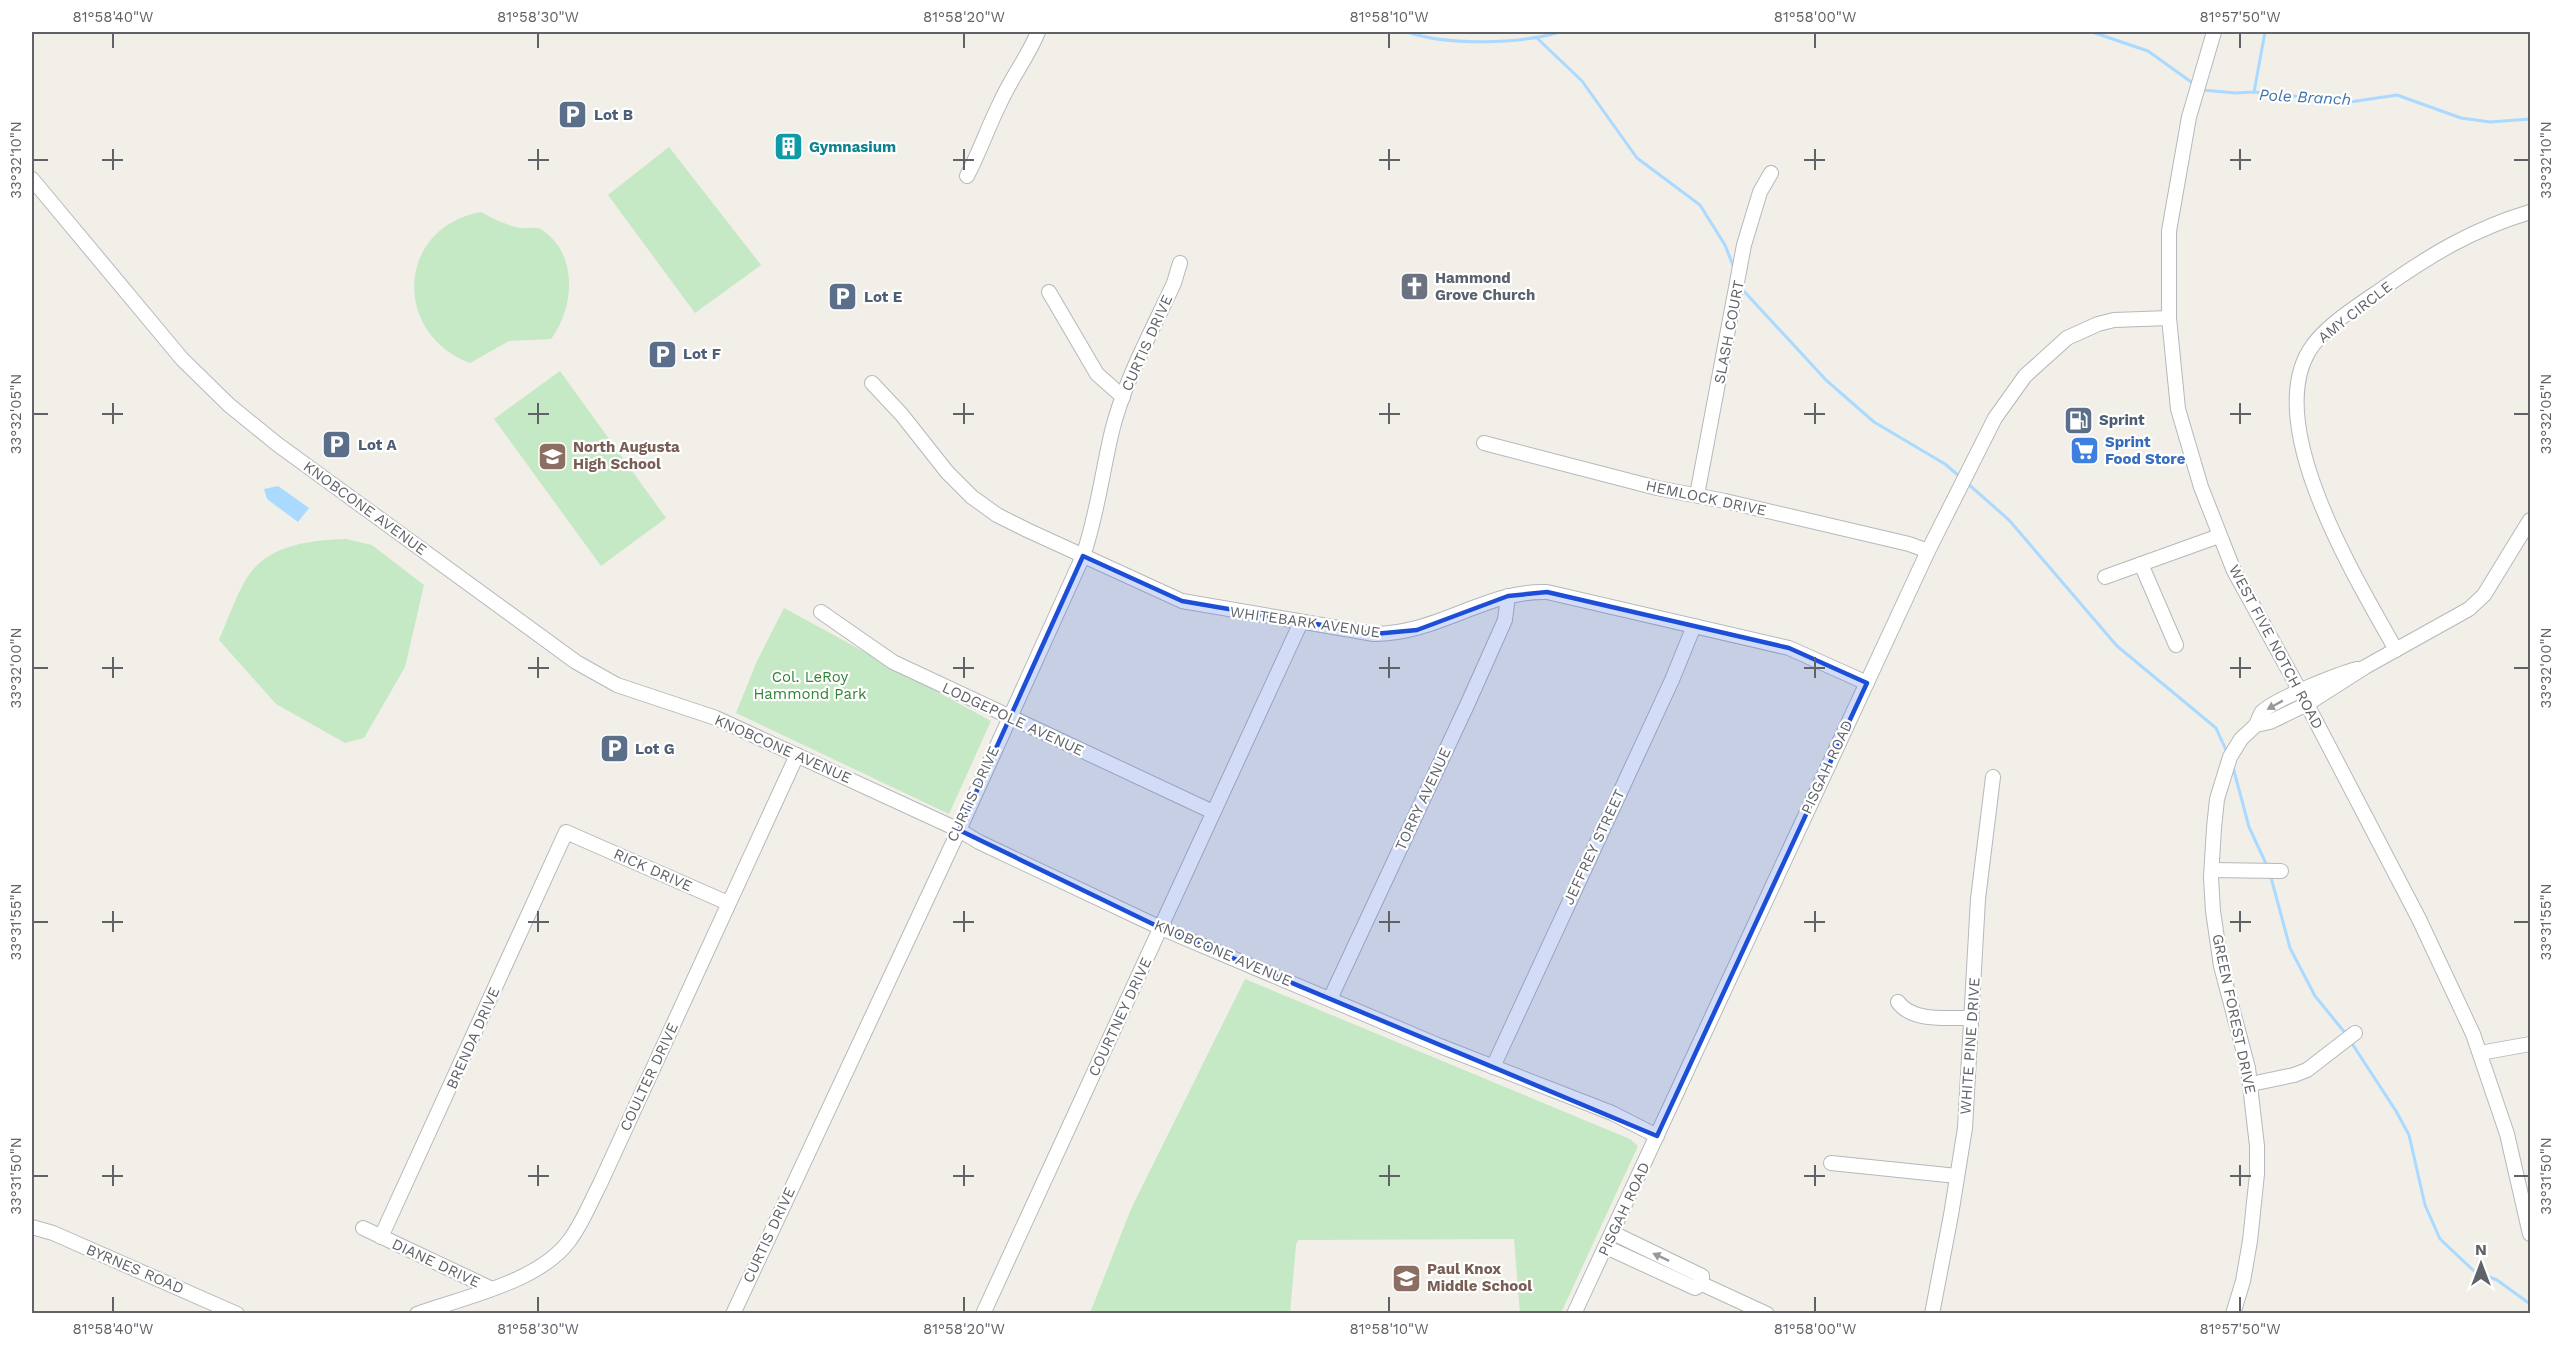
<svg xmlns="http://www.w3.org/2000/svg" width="2562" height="1345" font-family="'Work Sans',sans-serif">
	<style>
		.green { fill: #c5e8c5 }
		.water { fill: #aadaff }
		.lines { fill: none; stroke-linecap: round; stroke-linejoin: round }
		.stream { stroke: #aadaff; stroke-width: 3 }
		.minor-casing { stroke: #b5b8bc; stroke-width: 16 }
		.minor { stroke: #fff; stroke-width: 14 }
		.oneway { fill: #979a9d }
		.marked { fill: #1d4ed8; fill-opacity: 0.2; stroke: #1d4ed8; stroke-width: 4.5; stroke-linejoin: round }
		.ticks { fill: none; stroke: #5f6368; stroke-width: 2 }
		.labels { text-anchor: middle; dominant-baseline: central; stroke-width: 4.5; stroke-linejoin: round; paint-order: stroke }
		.service-label { font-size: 15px; font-weight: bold; fill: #4e5e75; stroke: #fff; text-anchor: start }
		.culture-label { font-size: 15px; font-weight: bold; fill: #0d838f; stroke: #fff; text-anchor: start }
		.worship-label { font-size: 15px; font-weight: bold; fill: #5b616d; stroke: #fff; text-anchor: start }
		.street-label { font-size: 15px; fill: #5f6368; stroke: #fff }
		.shop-label { font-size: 15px; font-weight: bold; fill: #366cbe; stroke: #fff; text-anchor: start }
		.education-label { font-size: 15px; font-weight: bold; fill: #785e54; stroke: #fff; text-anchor: start }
		.park-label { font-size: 15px; fill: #348238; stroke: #fff }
		.water-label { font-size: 16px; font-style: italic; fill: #4174aa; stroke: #fff }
		.neatline { fill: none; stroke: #5f6368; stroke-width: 2 }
		.ticks-label { font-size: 15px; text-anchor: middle; fill: #5f6368 }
	</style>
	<rect width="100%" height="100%" fill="#f1efe8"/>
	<g class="green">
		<path d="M 669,147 L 761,265 L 695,313 L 608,195 Z"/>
		<path d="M 481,212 C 493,219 506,225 520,228 C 527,229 536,226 542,230 C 579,254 574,309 551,339 L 509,341 L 470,363 C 391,333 397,227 481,212 Z"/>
		<path d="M 560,371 L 666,518 L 601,566 L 494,419 Z"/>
		<path d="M 346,539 L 372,545 L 424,585 L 405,667 L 364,738 L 345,743 L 276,704 L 219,640 C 227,622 239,587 251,572 C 273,544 313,540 346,539 Z"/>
		<path d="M 784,608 L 991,721 L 949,814 L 736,713 L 757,661 Z"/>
		<path d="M 1245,979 L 1630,1139 L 1638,1146 L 1561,1313 L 1520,1313 L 1514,1239 L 1298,1240 L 1296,1245 L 1290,1313 L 1090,1313 L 1131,1209 Z"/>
	</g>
	<path class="water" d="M 278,486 L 309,508 L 298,522 L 267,499 L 264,489 Z"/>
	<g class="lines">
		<g class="stream">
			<path d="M 1407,32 C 1449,46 1519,44 1560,32"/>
			<path d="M 2092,32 L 2148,51 L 2194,84"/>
			<path d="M 1537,38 L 1582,81 L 1637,158 L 1700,205 L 1725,245 L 1734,268"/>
			<path d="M 2202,90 L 2236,93 L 2254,92 L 2350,102 L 2397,95 L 2461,118 L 2490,122 L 2530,119"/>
			<path d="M 2254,92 L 2265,32"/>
			<path d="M 1741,288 L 1826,380 L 1874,422 L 1945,464 L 1959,476"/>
			<path d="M 1967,483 L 2009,520 L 2117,646 L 2216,728 L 2227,752"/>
			<path d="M 2233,767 L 2249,827 L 2268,868"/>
			<path d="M 2270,874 L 2290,948 L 2315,996 L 2346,1034"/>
			<path d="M 2351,1042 L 2396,1111 L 2409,1135 L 2425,1205 L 2440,1239 L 2474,1271 L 2497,1280 L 2530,1304"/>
		</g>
		<defs>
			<g id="minor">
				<path d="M 2214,32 L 2189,117 L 2169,231 L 2169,318 L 2178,409 L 2201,487 L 2234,571 L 2300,691 L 2419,919 L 2473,1034 L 2507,1134 L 2530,1234"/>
				<path d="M 967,176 C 980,151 988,127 1000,103 C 1011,78 1028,57 1038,32"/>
				<path d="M 32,179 L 182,359 L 229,405 L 277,444 L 576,662 L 617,685 L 716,718 L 959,830 L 979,842 L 1161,928 L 1440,1046 L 1612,1113 L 1657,1136"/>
				<path d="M 1049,292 L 1097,374 L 1123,397"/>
				<path d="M 872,383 L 902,415 L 947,472 L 972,497 L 997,515 L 1027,530 L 1182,601 L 1374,634 C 1438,634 1486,590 1547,592 L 1789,648 L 1867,683"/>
				<path d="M 1484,443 L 1657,488 L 1725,501 L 1909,544 L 1928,551"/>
				<path d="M 1697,495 L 1744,245 L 1760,192 L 1771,173"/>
				<path d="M 2141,564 L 2176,645"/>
				<path d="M 2105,577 L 2219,536"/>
				<path d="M 821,612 L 893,662 L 1213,812"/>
				<path d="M 2396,650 C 2357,580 2263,428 2309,351 C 2323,327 2359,305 2382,289 C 2430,255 2473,229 2530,212"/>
				<path d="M 2256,725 C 2258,721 2260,715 2262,712 C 2275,699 2338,674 2357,669"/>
				<path d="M 2212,870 L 2281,871"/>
				<path d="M 1330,999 L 1468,703 L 1505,620 L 1508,596"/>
				<path d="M 1898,1002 C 1913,1023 1949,1017 1972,1018"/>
				<path d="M 2480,1053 L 2530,1044"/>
				<path d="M 1493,1067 L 1672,680 L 1694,626"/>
				<path d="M 2251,1084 L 2294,1075 L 2307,1070 L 2355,1033"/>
				<path d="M 1831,1163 L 1957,1176"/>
				<path d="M 32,1227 L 53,1233 L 237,1314"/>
				<path d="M 363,1228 L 490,1288"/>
				<path d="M 1613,1233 L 1702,1276 L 1702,1284"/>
				<path d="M 381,1237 L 566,832 L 728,903"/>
				<path d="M 1606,1247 L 1695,1288 L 1702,1284"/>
				<path d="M 1702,1284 L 1767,1314"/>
				<path d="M 417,1314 C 464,1297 539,1282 569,1241 C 582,1224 590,1203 600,1184 L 797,755"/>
				<path d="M 733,1314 L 959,830 L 1083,556 C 1097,516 1102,473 1112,431 C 1125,379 1152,331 1174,283 L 1180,263"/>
				<path d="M 983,1314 L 1301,622"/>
				<path d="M 1574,1314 L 1928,551 L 1995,418 L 2025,376 L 2067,338 L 2098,324 L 2114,320 L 2169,318"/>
				<path d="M 1932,1314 L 1951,1215 L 1965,1128 L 1978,899 L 1993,777"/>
				<path d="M 2233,1314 L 2243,1281 L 2250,1241 L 2257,1174 L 2257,1146 L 2248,1068 L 2221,966 L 2213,911 L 2211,877 L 2214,828 L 2217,799 L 2230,757 L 2241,739 L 2256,725 L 2270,722 L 2307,704 L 2365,667 L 2469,609 L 2484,595 L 2530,520"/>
			</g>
		</defs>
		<use href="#minor" class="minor-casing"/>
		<use href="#minor" class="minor"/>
	</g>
	<defs><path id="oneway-solid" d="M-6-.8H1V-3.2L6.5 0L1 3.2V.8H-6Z" transform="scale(1.5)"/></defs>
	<g class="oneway">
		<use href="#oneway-solid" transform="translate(2275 705) rotate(151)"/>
		<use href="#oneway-solid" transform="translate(1661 1257) rotate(-155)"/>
	</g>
	<path class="marked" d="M 1083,556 L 1182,601 L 1374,634 L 1417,630 L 1508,596 L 1547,592 L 1789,648 L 1867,683 L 1657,1136 L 1161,928 L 959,830 Z"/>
	<path class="ticks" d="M 113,33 L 113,48M 538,33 L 538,48M 964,33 L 964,48M 1389,33 L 1389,48M 1815,33 L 1815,48M 2240,33 L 2240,48M 113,149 L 113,170M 538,149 L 538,170M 964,149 L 964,170M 1389,149 L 1389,170M 1815,149 L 1815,170M 2240,149 L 2240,170M 33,160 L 48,160M 102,160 L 123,160M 528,160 L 549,160M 953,160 L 974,160M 1379,160 L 1400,160M 1804,160 L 1825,160M 2230,160 L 2251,160M 2514,160 L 2529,160M 113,403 L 113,424M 538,403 L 538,424M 964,403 L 964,424M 1389,403 L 1389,424M 1815,403 L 1815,424M 2240,403 L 2240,424M 33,414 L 48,414M 102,414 L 123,414M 528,414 L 549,414M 953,414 L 974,414M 1379,414 L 1400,414M 1804,414 L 1825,414M 2230,414 L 2251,414M 2514,414 L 2529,414M 113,657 L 113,678M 538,657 L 538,678M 964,657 L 964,678M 1389,657 L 1389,678M 1815,657 L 1815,678M 2240,657 L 2240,678M 33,668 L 48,668M 102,668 L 123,668M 528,668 L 549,668M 953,668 L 974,668M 1379,668 L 1400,668M 1804,668 L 1825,668M 2230,668 L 2251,668M 2514,668 L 2529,668M 113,911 L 113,932M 538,911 L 538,932M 964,911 L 964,932M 1389,911 L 1389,932M 1815,911 L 1815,932M 2240,911 L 2240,932M 33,922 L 48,922M 102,922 L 123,922M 528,922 L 549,922M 953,922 L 974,922M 1379,922 L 1400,922M 1804,922 L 1825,922M 2230,922 L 2251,922M 2514,922 L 2529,922M 113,1165 L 113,1186M 538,1165 L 538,1186M 964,1165 L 964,1186M 1389,1165 L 1389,1186M 1815,1165 L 1815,1186M 2240,1165 L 2240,1186M 33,1176 L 48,1176M 102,1176 L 123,1176M 528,1176 L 549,1176M 953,1176 L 974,1176M 1379,1176 L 1400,1176M 1804,1176 L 1825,1176M 2230,1176 L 2251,1176M 2514,1176 L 2529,1176M 113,1297 L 113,1312M 538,1297 L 538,1312M 964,1297 L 964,1312M 1389,1297 L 1389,1312M 1815,1297 L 1815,1312M 2240,1297 L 2240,1312"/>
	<defs>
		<symbol id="parking-square" viewBox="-11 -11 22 22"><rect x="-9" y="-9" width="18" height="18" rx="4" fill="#5c6f8a" stroke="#fff"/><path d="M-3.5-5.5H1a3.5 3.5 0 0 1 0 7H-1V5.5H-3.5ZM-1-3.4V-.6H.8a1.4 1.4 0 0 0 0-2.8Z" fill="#fff"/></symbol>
		<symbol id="building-square" viewBox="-11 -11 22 22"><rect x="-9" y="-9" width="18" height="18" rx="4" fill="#0f9aa8" stroke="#fff"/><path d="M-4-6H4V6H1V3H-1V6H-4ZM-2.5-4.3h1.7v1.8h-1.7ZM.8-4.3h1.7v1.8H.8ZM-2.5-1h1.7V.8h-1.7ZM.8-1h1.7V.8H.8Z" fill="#fff"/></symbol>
		<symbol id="church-square" viewBox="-11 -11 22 22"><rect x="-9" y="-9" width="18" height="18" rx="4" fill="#6b7280" stroke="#fff"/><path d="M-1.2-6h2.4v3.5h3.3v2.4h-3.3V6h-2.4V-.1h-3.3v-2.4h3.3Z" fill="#fff"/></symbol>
		<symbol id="fuel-square" viewBox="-11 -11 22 22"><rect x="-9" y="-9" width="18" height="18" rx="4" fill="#5c6f8a" stroke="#fff"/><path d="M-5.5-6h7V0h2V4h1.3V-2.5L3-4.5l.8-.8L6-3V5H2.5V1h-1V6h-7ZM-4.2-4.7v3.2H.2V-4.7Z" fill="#fff"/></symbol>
		<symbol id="supermarket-square" viewBox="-11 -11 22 22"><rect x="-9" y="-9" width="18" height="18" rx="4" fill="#3f7fe0" stroke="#fff"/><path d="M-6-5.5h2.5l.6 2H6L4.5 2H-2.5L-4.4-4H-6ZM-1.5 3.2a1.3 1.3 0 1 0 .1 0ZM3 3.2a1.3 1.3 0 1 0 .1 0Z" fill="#fff"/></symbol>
		<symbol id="school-square" viewBox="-11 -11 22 22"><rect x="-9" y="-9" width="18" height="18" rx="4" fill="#8d6e63" stroke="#fff"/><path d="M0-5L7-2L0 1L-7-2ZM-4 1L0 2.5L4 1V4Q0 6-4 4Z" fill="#fff"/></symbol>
	</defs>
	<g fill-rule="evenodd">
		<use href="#parking-square" x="556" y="98" width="33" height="33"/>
		<use href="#building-square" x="772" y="130" width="33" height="33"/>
		<use href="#church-square" x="1398" y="270" width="33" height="33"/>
		<use href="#parking-square" x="826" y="280" width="33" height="33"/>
		<use href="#parking-square" x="646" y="338" width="33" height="33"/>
		<use href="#fuel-square" x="2062" y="404" width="33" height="33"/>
		<use href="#parking-square" x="320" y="428" width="33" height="33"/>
		<use href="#supermarket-square" x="2068" y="434" width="33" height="33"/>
		<use href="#school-square" x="536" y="440" width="33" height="33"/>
		<use href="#parking-square" x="598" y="732" width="33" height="33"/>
		<use href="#school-square" x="1390" y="1262" width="33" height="33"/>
	</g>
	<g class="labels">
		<g class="service-label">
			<text x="594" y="115">Lot B</text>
			<text x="864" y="297">Lot E</text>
			<text x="683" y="354">Lot F</text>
			<text x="2099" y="420">Sprint</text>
			<text x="358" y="445">Lot A</text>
			<text x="635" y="749">Lot G</text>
		</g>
		<g class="culture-label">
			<text x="809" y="147">Gymnasium</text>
		</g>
		<g class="worship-label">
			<text x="1435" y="278">Hammond<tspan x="1435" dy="17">Grove Church</tspan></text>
		</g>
		<g class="street-label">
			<text transform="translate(2355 312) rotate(-38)">AMY CIRCLE</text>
			<text transform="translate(1729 332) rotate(-79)">SLASH COURT</text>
			<text transform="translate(1147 343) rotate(-66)">CURTIS DRIVE</text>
			<text transform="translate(1706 498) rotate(12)">HEMLOCK DRIVE</text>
			<text transform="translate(365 508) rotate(36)">KNOBCONE AVENUE</text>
			<text transform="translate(1305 622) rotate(8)">WHITEBARK AVENUE</text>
			<text transform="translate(2276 647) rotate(62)">WEST FIVE NOTCH ROAD</text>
			<text transform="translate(1013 719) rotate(25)">LODGEPOLE AVENUE</text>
			<text transform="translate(783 749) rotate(24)">KNOBCONE AVENUE</text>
			<text transform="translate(1827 767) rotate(-65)">PISGAH ROAD</text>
			<text transform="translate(973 794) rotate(-65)">CURTIS DRIVE</text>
			<text transform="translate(1423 799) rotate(-65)">TORRY AVENUE</text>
			<text transform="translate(1594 847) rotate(-65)">JEFFREY STREET</text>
			<text transform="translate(653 870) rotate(24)">RICK DRIVE</text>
			<text transform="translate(1223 953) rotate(23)">KNOBCONE AVENUE</text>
			<text transform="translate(2234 1014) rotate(78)">GREEN FOREST DRIVE</text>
			<text transform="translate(1120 1017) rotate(-65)">COURTNEY DRIVE</text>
			<text transform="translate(473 1038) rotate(-66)">BRENDA DRIVE</text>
			<text transform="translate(1970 1046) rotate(-86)">WHITE PINE DRIVE</text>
			<text transform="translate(649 1077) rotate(-65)">COULTER DRIVE</text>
			<text transform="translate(1624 1209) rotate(-65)">PISGAH ROAD</text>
			<text transform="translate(769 1235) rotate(-65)">CURTIS DRIVE</text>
			<text transform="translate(436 1263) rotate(25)">DIANE DRIVE</text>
			<text transform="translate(135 1269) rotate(23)">BYRNES ROAD</text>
		</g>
		<g class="shop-label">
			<text x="2105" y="442">Sprint<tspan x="2105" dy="17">Food Store</tspan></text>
		</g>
		<g class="education-label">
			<text x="573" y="447">North Augusta<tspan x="573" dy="17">High School</tspan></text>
			<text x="1427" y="1269">Paul Knox<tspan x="1427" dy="17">Middle School</tspan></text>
		</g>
		<g class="park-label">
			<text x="810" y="677">Col. LeRoy<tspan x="810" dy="17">Hammond Park</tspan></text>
		</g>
		<g class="water-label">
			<text transform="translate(2305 97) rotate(3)">Pole Branch</text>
		</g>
	</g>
	<rect width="2562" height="1345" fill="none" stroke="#ffffff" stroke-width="66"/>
	<g transform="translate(2481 1264)" stroke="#ffffff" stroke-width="4.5" paint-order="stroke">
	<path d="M0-4.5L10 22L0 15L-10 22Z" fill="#5f6368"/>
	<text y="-9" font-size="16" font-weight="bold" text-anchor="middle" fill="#5f6368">N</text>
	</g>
	<rect x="33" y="33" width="2496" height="1279" class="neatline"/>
	<g class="ticks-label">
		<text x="113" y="22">81°58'40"W</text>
		<text x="538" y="22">81°58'30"W</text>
		<text x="964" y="22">81°58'20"W</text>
		<text x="1389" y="22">81°58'10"W</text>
		<text x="1815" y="22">81°58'00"W</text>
		<text x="2240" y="22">81°57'50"W</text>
		<text transform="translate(16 160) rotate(-90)" y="5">33°32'10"N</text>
		<text transform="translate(2546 160) rotate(-90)" y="5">33°32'10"N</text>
		<text transform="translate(16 414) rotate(-90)" y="5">33°32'05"N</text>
		<text transform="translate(2546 414) rotate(-90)" y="5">33°32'05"N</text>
		<text transform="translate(16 668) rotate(-90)" y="5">33°32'00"N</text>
		<text transform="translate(2546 668) rotate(-90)" y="5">33°32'00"N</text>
		<text transform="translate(16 922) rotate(-90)" y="5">33°31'55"N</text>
		<text transform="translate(2546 922) rotate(-90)" y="5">33°31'55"N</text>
		<text transform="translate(16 1176) rotate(-90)" y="5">33°31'50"N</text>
		<text transform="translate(2546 1176) rotate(-90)" y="5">33°31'50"N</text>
		<text x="113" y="1334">81°58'40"W</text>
		<text x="538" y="1334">81°58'30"W</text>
		<text x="964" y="1334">81°58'20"W</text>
		<text x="1389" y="1334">81°58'10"W</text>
		<text x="1815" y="1334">81°58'00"W</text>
		<text x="2240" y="1334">81°57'50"W</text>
	</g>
</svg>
